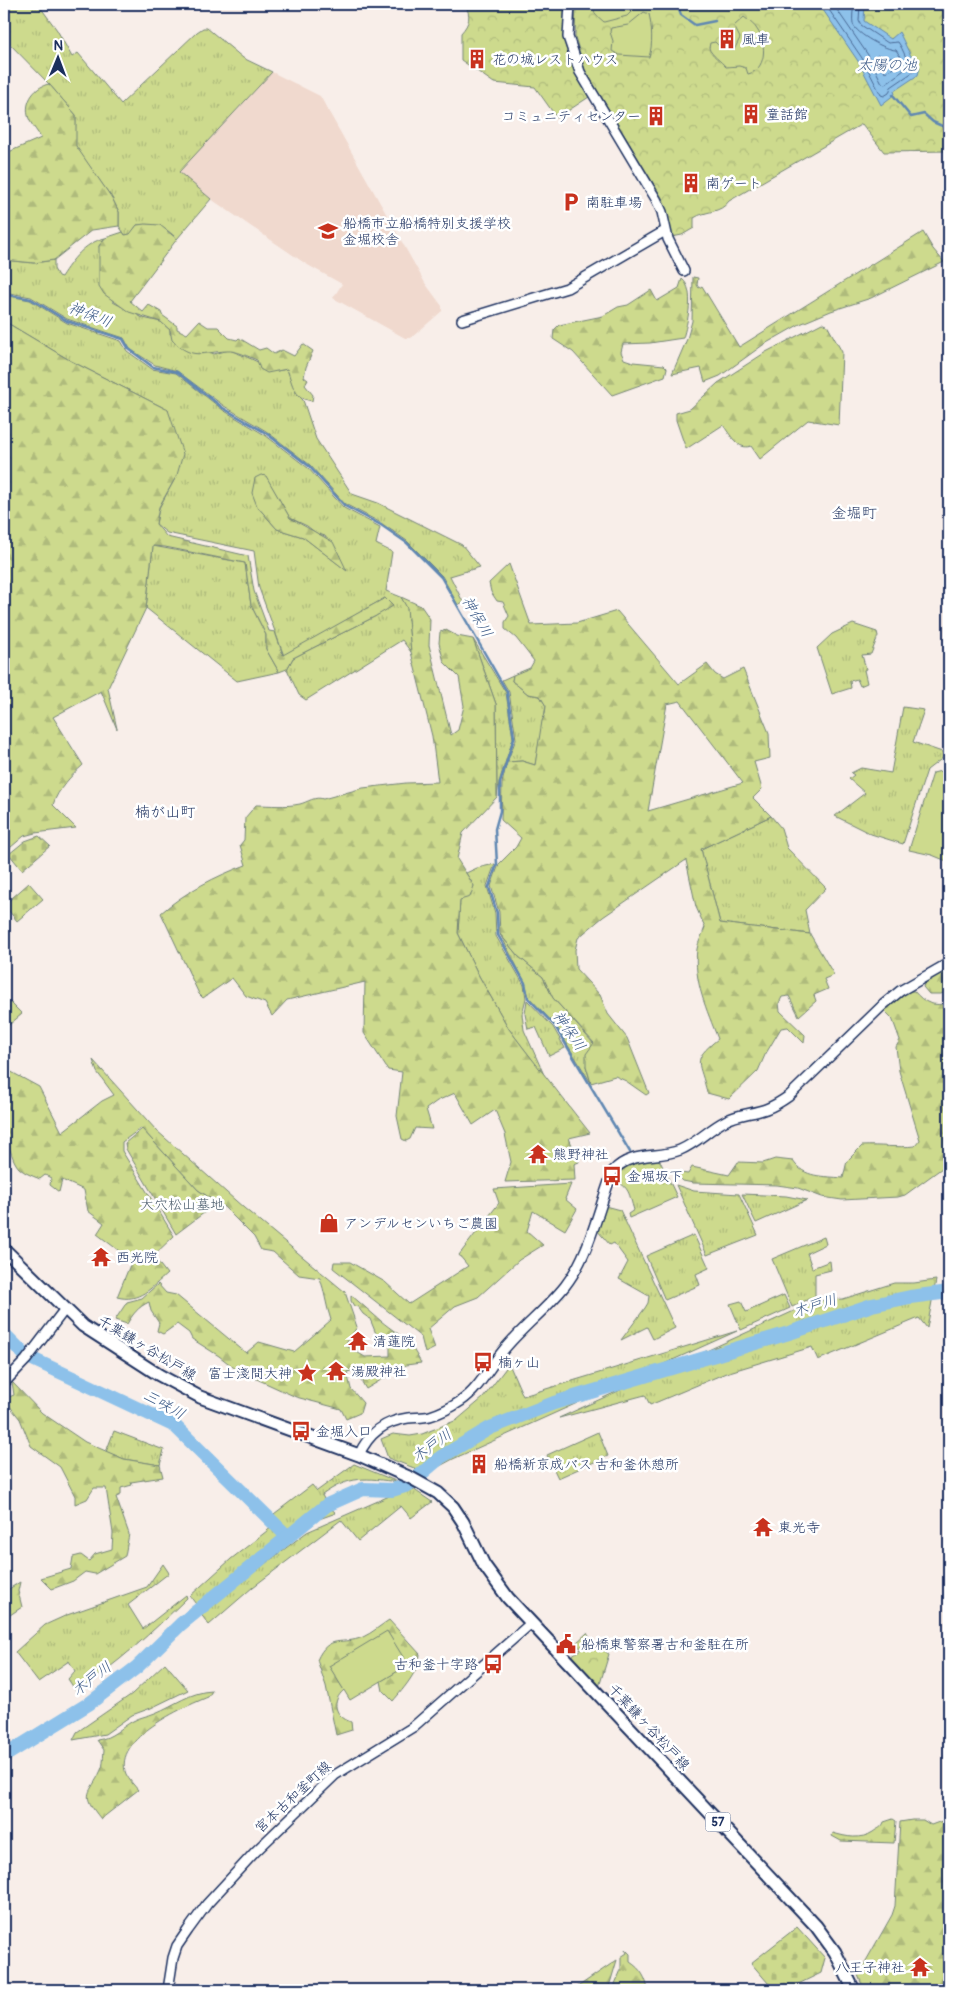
<svg xmlns="http://www.w3.org/2000/svg" width="953" height="1994" font-family="Pangolin,'Klee One',sans-serif">
	<style>
		.built { fill: #f0d9ce }
		.grass { fill: url(#grass-tufts); stroke: #748476; fill-rule: evenodd }
		.forest { fill: url(#forest-firs); stroke: #748476; fill-rule: evenodd }
		.cemetery { fill: url(#cemetery-stones); stroke: #748476 }
		.park { fill: url(#park-crowns); stroke: #748476 }
		.garden { fill: #cdda8d; stroke: #748476 }
		.water { fill: #8dc1ea; stroke: #5f87b2 }
		.lines { fill: none; stroke-linecap: round; stroke-linejoin: round }
		.shore { stroke: #496996; stroke-width: 1 }
		.stream { stroke: #5f87b2; stroke-width: 2.5 }
		.river { stroke: #8dc1ea; stroke-width: 14 }
		.tertiary-casing { stroke: #1b2f5e; stroke-width: 12 }
		.primary-casing { stroke: #1b2f5e; stroke-width: 15 }
		.tertiary { stroke: #fff; stroke-width: 9 }
		.primary { stroke: #fff; stroke-width: 11 }
		.labels { text-anchor: middle; dominant-baseline: central; stroke-width: 5; stroke-linejoin: round; paint-order: stroke }
		.shield { fill: #fff; stroke: #5f6d8e; stroke-width: 1 }
		.shield-label { font-size: 12px; font-weight: bold; fill: #1b2f5e }
		.poi-label { font-size: 14px; fill: #1b2f5e; stroke: #fff; text-anchor: start }
		.park-label { font-size: 14px; fill: #485a6a; stroke: #fff }
		.street-label { font-size: 14px; fill: #1b2f5e; stroke: #fff }
		.water-label { font-size: 15px; font-style: italic; fill: #3d5b88; stroke: #fff }
		.neighbourhood-label { font-size: 15px; fill: #1b2f5e; stroke: #fff }
	</style>
	<defs>
		<pattern id="grass-tufts" width="24" height="20" patternUnits="userSpaceOnUse" patternTransform="scale(1.25)"><rect width="24" height="20" fill="#cdda8d"/><path d="M3 7l-1-3M5 7V3M7 7l1-3M15 17l-1-3M17 17v-4M19 17l1-3" fill="none" stroke="#afbb7c"/></pattern>
		<pattern id="forest-firs" width="22" height="20" patternUnits="userSpaceOnUse" patternTransform="scale(1.25)"><rect width="22" height="20" fill="#cdda8d"/><path d="M5 1l3.5 6h-7zM16 11l3.5 6h-7z" fill="#afbb7c"/></pattern>
		<pattern id="cemetery-stones" width="16" height="16" patternUnits="userSpaceOnUse" patternTransform="scale(1.25)"><rect width="16" height="16" fill="#cdda8d"/><path d="M2 7V4a2 2 0 0 1 4 0v3zM10 15v-3a2 2 0 0 1 4 0v3z" fill="#afbb7c"/></pattern>
		<pattern id="park-crowns" width="20" height="18" patternUnits="userSpaceOnUse" patternTransform="scale(1.25)"><rect width="20" height="18" fill="#cdda8d"/><path d="M2 6a3 3 0 1 1 6 0M12 15a3 3 0 1 1 6 0" fill="none" stroke="#afbb7c"/></pattern>
	</defs>
	<rect width="100%" height="100%" fill="#f8eee9"/>
	<filter id="ink" filterUnits="userSpaceOnUse"><feTurbulence type="fractalNoise" baseFrequency=".02" numOctaves="2"/><feDisplacementMap in="SourceGraphic" scale="10" xChannelSelector="R" yChannelSelector="G"/><feConvolveMatrix kernelMatrix="1 2 1 2 8 2 1 2 1" color-interpolation-filters="sRGB"/></filter>
	<g filter="url(#ink)">
		<path class="built" d="M 272,72 L 320,96 L 425,283 L 442,306 L 442,311 L 411,338 L 405,338 L 333,298 L 342,284 L 306,264 L 211,199 L 178,173 Z"/>
		<g class="grass">
			<path d="M 4,4 L 38,4 L 57,30 L 72,57 L 78,53 L 121,104 L 197,32 L 203,28 L 207,28 L 243,58 L 272,72 L 179,172 L 211,199 L 177,239 C 165,226 154,223 137,225 L 131,234 L 125,235 L 119,226 L 119,212 L 112,198 L 75,146 L 76,115 L 49,84 L 4,38 Z"/>
			<path d="M 105,238 L 99,246 L 113,302 L 143,318 L 161,322 L 170,330 L 170,334 L 214,354 L 229,350 L 245,356 L 277,371 L 287,369 L 296,393 L 303,400 L 316,439 L 352,494 L 378,503 L 462,545 L 480,567 L 450,576 L 463,602 L 458,605 L 442,576 L 407,541 L 381,523 L 345,504 L 310,465 L 266,431 L 224,406 L 177,371 L 155,365 L 130,349 L 124,338 L 67,319 L 31,297 L 4,292 L 4,260 L 34,263 L 54,260 L 54,269 L 58,276 L 61,277 C 72,260 84,243 105,238 Z"/>
			<path d="M 4,295 L 30,300 L 67,323 L 121,341 L 127,351 L 152,369 L 176,373 L 223,410 L 265,435 L 308,468 L 344,508 L 380,527 L 376,544 L 392,552 L 386,591 L 401,597 L 407,607 L 411,652 L 402,640 L 306,700 L 299,695 L 287,669 L 293,658 L 376,616 L 385,598 L 284,656 L 259,588 L 254,551 L 167,533 L 156,524 L 159,508 L 177,475 L 168,410 L 71,361 L 4,321 ZM 266,477 L 290,518 L 307,526 L 316,533 L 325,536 L 346,570 L 303,537 L 277,529 L 257,506 Z"/>
			<path d="M 153,546 L 245,563 L 251,605 L 266,635 L 266,649 L 279,672 L 237,681 L 146,608 Z"/>
			<path d="M 853,624 L 877,632 L 878,636 L 871,654 L 862,655 L 866,669 L 864,670 L 867,683 L 860,686 L 857,679 L 850,681 L 851,688 L 832,694 L 817,648 L 832,634 Z"/>
			<path d="M 473,639 L 506,693 L 513,738 L 499,782 L 497,797 L 496,704 Z"/>
			<path d="M 513,675 L 512,681 L 528,694 L 540,696 L 546,706 L 535,765 L 522,761 L 507,762 L 516,739 L 509,692 L 502,680 Z"/>
			<path d="M 903,707 L 924,710 L 913,742 L 945,753 L 944,757 L 927,770 L 903,844 L 871,834 L 835,816 L 865,793 L 849,779 L 854,775 L 851,773 L 861,768 L 891,773 Z"/>
			<path d="M 771,816 L 781,828 L 787,848 L 826,888 L 805,910 L 810,934 L 720,923 L 701,849 Z"/>
			<path d="M 495,864 L 487,886 L 495,913 L 496,936 L 524,985 L 526,998 L 522,1014 L 524,1030 L 545,1077 L 509,1029 L 479,976 L 458,933 L 460,900 L 474,886 L 466,873 L 477,868 Z"/>
			<path d="M 500,934 L 518,956 L 543,977 L 553,998 L 594,1044 L 586,1066 L 591,1083 L 556,1026 L 529,997 L 525,982 Z"/>
			<path d="M 527,1000 L 553,1027 L 565,1048 L 549,1056 L 536,1027 L 528,1029 L 525,1014 Z"/>
			<path d="M 656,1159 L 660,1161 L 677,1197 L 629,1218 L 628,1214 L 634,1210 C 629,1195 630,1186 614,1181 C 623,1159 635,1162 656,1159 Z"/>
			<path d="M 676,1185 L 694,1191 L 739,1194 L 758,1235 L 707,1255 Z"/>
			<path d="M 742,1194 L 786,1196 L 807,1200 L 756,1223 Z"/>
			<path d="M 605,1206 L 620,1210 L 675,1328 L 653,1339 L 647,1327 L 621,1340 L 645,1308 L 648,1303 L 649,1296 L 619,1279 L 628,1262 L 614,1243 L 610,1245 L 596,1229 Z"/>
			<path d="M 694,1235 L 709,1268 L 696,1274 L 700,1285 L 665,1300 L 646,1256 Z"/>
			<path d="M 824,1237 L 826,1244 L 807,1253 L 812,1268 L 830,1261 L 831,1270 L 815,1274 L 815,1296 L 792,1307 L 772,1259 Z"/>
			<path d="M 936,1280 L 927,1328 L 919,1318 L 818,1360 L 812,1347 L 726,1373 L 650,1405 L 645,1395 L 559,1418 L 816,1301 L 843,1299 L 894,1283 L 914,1283 Z"/>
			<path d="M 784,1295 L 790,1308 L 741,1330 L 730,1304 L 741,1301 L 746,1312 Z"/>
			<path d="M 737,1331 L 453,1459 L 427,1473 L 388,1458 L 381,1439 L 393,1434 L 410,1436 L 422,1434 L 457,1420 L 483,1398 L 509,1364 L 523,1396 Z"/>
			<path d="M 114,1431 L 164,1450 L 160,1465 L 124,1459 L 106,1452 Z"/>
			<path d="M 598,1432 L 608,1456 L 558,1478 L 547,1455 Z"/>
			<path d="M 354,1464 L 398,1482 C 366,1478 350,1475 322,1495 L 327,1505 L 336,1513 L 302,1525 L 290,1537 L 270,1517 L 312,1485 L 317,1491 Z"/>
			<path d="M 410,1487 L 432,1502 L 411,1518 L 401,1506 L 358,1541 L 341,1520 L 253,1587 L 209,1625 L 200,1613 L 307,1532 Z"/>
			<path d="M 272,1527 L 285,1540 L 198,1607 L 190,1596 L 231,1559 Z"/>
			<path d="M 163,1564 L 169,1573 L 128,1605 L 143,1629 L 186,1595 L 187,1598 C 152,1632 117,1665 76,1691 L 68,1679 L 75,1671 L 69,1661 L 38,1682 L 15,1652 L 45,1625 L 67,1615 L 147,1587 Z"/>
			<path d="M 165,1663 L 188,1690 L 151,1708 L 132,1715 L 105,1734 L 73,1740 L 77,1732 L 132,1694 Z"/>
		</g>
		<g class="forest">
			<path d="M 49,84 L 76,115 L 76,146 L 112,198 L 119,212 L 119,226 L 92,230 L 54,260 L 34,263 L 4,260 L 4,154 L 41,138 C 38,132 33,127 30,121 C 22,105 33,87 49,84 Z"/>
			<path d="M 145,224 L 160,225 L 177,239 L 130,301 L 143,312 L 149,305 L 161,312 L 162,315 L 177,326 L 177,329 L 187,334 L 199,321 L 208,327 L 218,327 L 229,338 L 237,340 L 239,338 L 259,350 L 266,348 L 274,354 L 282,350 L 294,356 L 303,344 L 313,351 L 306,367 L 304,377 L 308,380 L 305,385 L 313,395 L 312,401 C 293,398 293,385 287,369 L 267,373 L 260,369 L 257,360 C 249,357 236,350 227,351 C 202,352 193,361 172,340 L 170,330 L 161,322 L 129,312 L 104,294 L 99,286 L 99,246 L 105,238 L 123,232 L 125,235 L 130,234 L 137,225 Z"/>
			<path d="M 923,232 L 933,249 L 944,262 L 871,298 L 831,311 L 800,324 L 763,345 L 720,376 L 705,382 L 701,368 L 672,374 L 687,339 L 692,321 L 693,277 L 698,278 L 697,285 L 699,288 L 702,286 L 739,347 Z"/>
			<path d="M 682,279 C 696,290 687,324 683,338 L 650,343 L 623,344 L 621,352 L 624,359 L 633,362 L 664,365 L 667,368 L 665,376 L 612,395 L 573,352 L 553,339 L 554,330 L 559,325 L 603,316 L 618,307 L 628,305 L 651,290 L 657,301 L 679,288 Z"/>
			<path d="M 4,321 L 71,361 L 168,410 L 183,454 L 177,475 L 159,507 L 156,524 L 167,537 L 248,556 L 254,591 L 269,631 L 275,632 L 283,655 L 385,598 L 393,606 L 376,616 L 293,658 L 287,669 L 279,672 L 266,649 L 266,635 L 251,605 L 245,563 L 165,547 L 153,546 L 146,608 L 108,688 L 117,729 L 101,691 L 53,717 L 83,765 C 72,775 57,790 53,805 L 76,828 L 35,833 L 24,836 L 4,853 Z"/>
			<path d="M 822,323 L 827,325 L 842,352 L 839,425 L 808,420 L 760,459 L 751,446 C 738,451 730,434 723,425 L 686,449 L 676,420 L 676,413 L 690,409 L 718,383 L 766,352 Z"/>
			<path d="M 261,475 L 266,476 L 290,518 L 333,542 L 347,571 L 303,537 L 277,529 L 257,506 L 252,493 L 255,478 Z"/>
			<path d="M 509,564 L 531,625 L 577,623 L 617,611 L 679,684 L 707,664 L 715,674 L 723,679 L 743,669 L 769,733 L 770,758 L 754,762 L 762,789 L 753,798 L 771,816 L 701,849 L 720,923 L 810,934 L 834,975 L 824,979 L 828,989 L 814,995 L 816,1001 L 799,1016 L 789,996 L 782,997 L 779,1003 L 780,1011 L 805,1035 L 804,1043 L 788,1027 L 781,1028 L 765,1055 L 758,1071 L 729,1099 L 707,1093 C 701,1062 689,1062 718,1039 C 707,1010 693,981 697,949 C 698,942 703,934 705,927 L 696,907 L 686,860 L 603,917 L 578,938 L 575,950 L 576,969 L 600,995 L 608,1014 L 627,1038 L 649,1093 L 646,1095 L 626,1081 L 615,1076 L 591,1083 L 586,1066 L 586,1054 L 594,1043 L 553,998 L 543,977 L 518,956 L 500,934 L 499,912 L 491,886 L 499,864 L 516,847 L 521,838 L 501,820 L 502,783 L 507,762 L 522,761 L 535,765 L 542,721 L 545,714 L 546,706 L 540,696 L 528,694 L 512,681 L 513,675 L 530,668 L 534,661 L 516,638 L 505,629 L 505,622 L 509,616 L 503,602 L 497,601 L 491,592 L 489,583 ZM 680,701 L 743,783 L 648,811 L 667,704 Z"/>
			<path d="M 401,597 L 421,606 L 430,619 L 429,645 L 451,735 L 458,730 L 464,706 L 459,677 L 444,662 L 439,643 L 440,632 L 446,630 L 457,636 L 473,639 L 496,704 L 497,797 L 463,833 L 457,859 L 474,886 L 470,897 L 460,900 L 458,933 L 479,976 L 509,1029 L 525,1050 L 590,1133 L 569,1138 L 579,1162 L 574,1164 L 575,1180 L 505,1182 L 511,1162 L 505,1134 L 495,1110 L 473,1125 L 455,1093 L 437,1101 L 426,1109 L 432,1129 L 415,1128 L 410,1139 L 406,1141 L 402,1139 L 397,1116 L 402,1072 L 388,1070 L 364,1033 L 365,982 L 287,1000 L 272,1016 L 265,1003 L 246,996 L 232,978 L 203,998 L 199,994 L 161,913 C 185,892 216,876 246,865 L 240,845 L 244,840 L 245,818 L 256,805 C 270,805 286,807 300,804 C 308,802 315,796 323,799 L 363,788 L 406,783 L 438,782 L 432,736 L 411,652 L 407,608 Z"/>
			<path d="M 949,967 L 949,991 L 941,994 L 929,994 L 923,987 L 925,981 Z"/>
			<path d="M 909,991 L 914,991 C 924,1003 933,1007 949,1003 L 949,1163 L 905,1195 L 898,1197 L 842,1200 L 822,1197 L 798,1188 L 777,1185 L 693,1183 L 683,1181 L 679,1177 L 680,1173 L 688,1174 L 692,1167 L 729,1175 L 738,1162 L 763,1163 L 775,1159 L 793,1161 C 804,1178 823,1176 843,1178 L 847,1161 L 862,1146 C 880,1145 897,1148 915,1146 L 920,1140 L 899,1071 L 896,1047 L 900,1040 L 892,1018 L 884,1010 Z"/>
			<path d="M 10,1002 L 22,1014 L 4,1029 L 4,1008 Z"/>
			<path d="M 93,1060 L 156,1130 L 244,1208 L 345,1292 L 357,1327 L 345,1345 L 365,1357 L 390,1356 L 390,1346 L 379,1341 L 370,1319 L 363,1314 L 358,1307 L 354,1306 L 351,1301 L 351,1295 C 361,1304 371,1312 381,1321 C 402,1338 407,1336 421,1363 L 406,1365 L 366,1389 L 355,1370 L 347,1372 L 351,1389 L 363,1403 L 360,1413 L 346,1419 L 341,1409 L 296,1397 L 237,1370 L 219,1356 L 192,1339 L 189,1333 L 177,1324 L 163,1334 L 157,1331 L 159,1323 L 151,1311 L 149,1302 C 138,1307 133,1314 127,1324 L 115,1320 L 127,1302 L 142,1298 L 158,1284 L 166,1293 L 176,1295 L 246,1353 L 259,1342 L 294,1352 L 331,1320 C 326,1306 325,1292 320,1278 L 299,1275 L 273,1252 L 261,1250 L 254,1237 L 224,1207 L 198,1190 L 141,1128 L 122,1142 L 122,1151 L 174,1236 L 153,1256 L 167,1274 C 151,1288 139,1303 117,1297 L 130,1265 L 118,1250 L 97,1234 L 104,1223 L 88,1211 L 84,1190 L 62,1180 L 59,1192 L 50,1185 L 51,1178 L 45,1175 L 40,1179 C 33,1176 20,1172 16,1164 C 11,1156 10,1146 4,1138 L 4,1068 L 39,1087 L 62,1132 L 102,1101 L 114,1095 L 97,1072 Z"/>
			<path d="M 571,1184 L 565,1199 L 577,1209 L 565,1230 L 533,1211 L 527,1231 L 543,1245 L 519,1260 L 478,1297 L 455,1306 L 428,1329 L 435,1348 L 425,1353 L 421,1337 L 333,1268 L 334,1262 L 350,1262 L 385,1282 L 409,1304 L 468,1266 L 459,1255 L 499,1203 L 494,1189 Z"/>
			<path d="M 12,1382 L 42,1413 L 85,1442 L 124,1459 L 160,1465 L 163,1477 L 131,1482 L 132,1485 L 121,1488 L 121,1495 L 116,1497 L 129,1534 L 125,1556 L 95,1574 L 85,1572 L 73,1581 L 52,1589 L 41,1578 L 71,1569 L 73,1557 L 81,1555 L 89,1561 L 95,1554 L 112,1549 L 113,1533 L 106,1488 L 94,1488 L 87,1499 L 75,1504 L 75,1496 L 60,1467 L 31,1446 L 20,1419 L 4,1399 L 14,1395 Z"/>
			<path d="M 20,1582 L 18,1591 L 22,1607 L 4,1619 L 4,1592 Z"/>
			<path d="M 389,1620 L 420,1654 C 419,1671 404,1688 393,1701 L 383,1691 L 381,1681 L 408,1665 L 330,1666 L 344,1690 C 331,1701 334,1716 351,1722 L 352,1730 L 336,1735 L 326,1686 L 317,1660 C 329,1633 342,1646 363,1637 C 372,1633 381,1625 389,1620 Z"/>
			<path d="M 212,1691 L 208,1697 C 184,1707 112,1738 126,1774 C 129,1780 134,1785 138,1790 L 101,1819 C 79,1792 90,1795 101,1770 C 104,1764 103,1756 104,1750 L 97,1740 C 113,1738 120,1728 133,1721 C 140,1717 148,1716 155,1713 C 175,1705 190,1692 212,1691 Z"/>
			<path d="M 893,1819 L 896,1821 L 894,1843 L 841,1841 L 832,1836 L 833,1833 C 846,1837 861,1840 873,1832 C 878,1828 882,1828 884,1822 Z"/>
			<path d="M 912,1820 L 923,1820 L 931,1825 L 942,1821 L 949,1825 L 949,1990 L 864,1990 L 858,1975 L 892,1915 L 895,1906 L 900,1822 Z"/>
			<path d="M 625,1949 L 630,1954 L 630,1962 C 641,1969 646,1978 648,1990 L 616,1990 L 615,1984 L 621,1970 L 621,1957 L 627,1953 Z"/>
			<path d="M 617,1960 L 608,1990 L 573,1990 Z"/>
		</g>
		<g class="cemetery">
			<path d="M 39,836 L 50,846 L 22,870 L 9,854 L 25,841 Z"/>
			<path d="M 29,883 L 43,899 L 17,921 L 4,905 Z"/>
			<path d="M 142,1129 L 198,1190 L 217,1203 L 176,1234 L 126,1149 L 125,1143 Z"/>
			<path d="M 797,1927 L 825,1958 L 821,1973 L 786,1990 L 774,1990 L 751,1963 Z"/>
		</g>
		<g class="park">
			<path d="M 465,4 L 565,4 C 561,47 568,61 589,97 L 557,118 L 535,87 L 494,83 L 461,60 L 461,33 C 470,23 471,16 465,4 Z"/>
			<path d="M 576,4 L 949,4 L 949,151 L 884,152 L 862,124 L 729,201 C 720,214 706,210 694,218 L 694,228 L 682,235 L 672,237 L 667,211 L 663,203 L 664,201 L 585,70 L 575,37 Z"/>
			<path d="M 587,1633 L 592,1642 L 609,1654 L 599,1687 L 571,1656 L 581,1649 L 576,1643 Z"/>
		</g>
		<g class="garden">
			<path d="M 593,4 L 618,4 L 630,10 L 631,12 L 627,16 L 604,22 L 595,14 Z"/>
			<path d="M 644,12 L 649,14 C 652,27 653,45 649,57 L 619,55 L 612,51 L 613,41 L 610,32 L 611,28 L 628,25 Z"/>
			<path d="M 744,17 C 749,21 755,25 758,31 C 767,45 766,70 748,74 L 746,68 L 739,66 L 726,67 C 721,61 711,55 709,48 L 710,43 L 715,42 L 721,48 L 734,50 L 740,38 L 734,26 Z"/>
			<path d="M 941,771 L 949,771 L 949,862 L 932,855 L 909,850 L 933,773 Z"/>
			<path d="M 387,1631 L 408,1665 L 350,1700 L 329,1666 Z"/>
		</g>
		<path class="water" d="M 819,4 L 865,4 L 864,21 L 891,39 L 899,32 C 905,43 911,60 920,67 L 918,75 L 894,91 L 895,94 L 881,105 L 858,61 Z"/>
		<g class="lines">
			<g class="shore">
				<path d="M 825,4 L 862,58 L 881,95 L 884,96 L 889,93 L 891,87 L 913,72 L 914,69 C 906,62 904,50 898,42 L 888,43 L 861,25 L 859,21 L 860,4"/>
				<path d="M 833,4 L 868,55 L 882,83 L 885,84 L 904,70 L 900,56 L 896,50 C 886,50 856,34 853,24 C 852,18 853,10 854,4"/>
				<path d="M 878,55 L 892,58 L 894,68 L 885,72 L 878,58 Z"/>
			</g>
			<g class="stream">
				<path d="M 677,4 L 681,15 L 695,25 L 715,21"/>
				<path d="M 893,95 L 911,117 L 924,114 L 933,122 L 949,129"/>
				<path d="M 4,294 L 31,299 L 67,321 L 123,339 L 129,349 L 153,367 L 177,372 L 223,408 L 266,433 L 309,466 L 345,506 L 381,525 L 407,543 L 441,577 L 507,692 L 514,738 L 500,783 L 500,811 L 495,829 L 497,864 L 489,887 L 497,913 L 498,935 L 525,983 L 528,998 L 555,1026 L 630,1152"/>
			</g>
			<g class="river">
				<path d="M 4,1334 L 26,1356 L 175,1426 L 287,1536"/>
				<path d="M 4,1756 L 90,1703 L 137,1667 L 181,1624 L 327,1505 L 363,1489 L 392,1490 L 408,1485 L 441,1457 L 490,1428 L 554,1403 L 789,1333 L 872,1305 L 910,1297 L 949,1292"/>
			</g>
			<defs>
				<g id="tertiary">
					<path d="M 570,4 L 568,37 L 580,72 L 656,199 L 662,212 L 668,239 L 684,271"/>
					<path d="M 462,320 L 567,288 L 665,231"/>
					<path d="M 4,1383 L 26,1360 L 65,1309"/>
					<path d="M 359,1455 C 368,1434 385,1421 408,1418 C 415,1417 423,1418 430,1416 C 440,1413 452,1407 461,1401 C 478,1390 489,1368 502,1352 C 521,1328 546,1310 565,1286 C 590,1254 598,1209 613,1171 C 631,1151 657,1159 680,1150 C 697,1143 709,1129 725,1121 C 738,1114 752,1114 766,1109 C 774,1106 782,1101 789,1096 L 883,1005 L 900,991 L 949,963"/>
					<path d="M 168,1990 L 173,1958 L 177,1946 L 188,1930 L 207,1904 L 255,1852 L 335,1775 L 413,1727 L 530,1624"/>
				</g>
				<path id="primary" d="M 4,1249 L 83,1326 L 159,1375 L 200,1397 L 359,1455 L 411,1478 L 438,1493 L 453,1507 L 463,1522 L 484,1565 L 508,1598 L 816,1926 L 835,1952 L 854,1990"/>
			</defs>
			<use href="#tertiary" class="tertiary-casing"/>
			<use href="#primary" class="primary-casing"/>
			<use href="#tertiary" class="tertiary"/>
			<use href="#primary" class="primary"/>
		</g>
	</g>
	<defs>
		<symbol id="building-bare" viewBox="-9 -9 18 18"><path d="M-4-6H4V6H1V3H-1V6H-4ZM-2.5-4.3h1.7v1.8h-1.7ZM.8-4.3h1.7v1.8H.8ZM-2.5-1h1.7V.8h-1.7ZM.8-1h1.7V.8H.8Z" fill="#c8321e" stroke="#fff" stroke-width="2.5" paint-order="stroke"/></symbol>
		<symbol id="parking-bare" viewBox="-9 -9 18 18"><path d="M-3.5-5.5H1a3.5 3.5 0 0 1 0 7H-1V5.5H-3.5ZM-1-3.4V-.6H.8a1.4 1.4 0 0 0 0-2.8Z" fill="#c8321e" stroke="#fff" stroke-width="2.5" paint-order="stroke"/></symbol>
		<symbol id="school-bare" viewBox="-9 -9 18 18"><path d="M0-5L7-2L0 1L-7-2ZM-4 1L0 2.5L4 1V4Q0 6-4 4Z" fill="#c8321e" stroke="#fff" stroke-width="2.5" paint-order="stroke"/></symbol>
		<symbol id="temple-bare" viewBox="-9 -9 18 18"><path d="M0-6L5-2H3V0L6.5 2.5H4V6H1.5V3h-3V6H-4V2.5H-6.5L-3 0V-2H-5Z" fill="#c8321e" stroke="#fff" stroke-width="2.5" paint-order="stroke"/></symbol>
		<symbol id="bus-bare" viewBox="-9 -9 18 18"><path d="M-5-6H5V4H4V6H2V4H-2V6H-4V4H-5ZM-3.5-4V0h7V-4ZM-3.5 1.2v1.5H-2V1.2ZM2 1.2v1.5H3.5V1.2Z" fill="#c8321e" stroke="#fff" stroke-width="2.5" paint-order="stroke"/></symbol>
		<symbol id="shop-bare" viewBox="-9 -9 18 18"><path d="M-5-2.5h2.3a2.7 3.5 0 0 1 5.4 0H5L5.5 6h-11ZM-1.5-2.5h3a1.5 2.3 0 0 0-3 0Z" fill="#c8321e" stroke="#fff" stroke-width="2.5" paint-order="stroke"/></symbol>
		<symbol id="sight-bare" viewBox="-9 -9 18 18"><path d="M0-6L1.8-2.2L6-1.7L2.9 1.2L3.7 5.4L0 3.3L-3.7 5.4L-2.9 1.2L-6-1.7L-1.8-2.2Z" fill="#c8321e" stroke="#fff" stroke-width="2.5" paint-order="stroke"/></symbol>
		<symbol id="civic-bare" viewBox="-9 -9 18 18"><path d="M-.6-6.5H3V-4.5H.6V-3L4-1V1h2V6H-6V1h2V-1L-.6-3ZM-1.2 2.5V6h2.4V2.5Z" fill="#c8321e" stroke="#fff" stroke-width="2.5" paint-order="stroke"/></symbol>
	</defs>
	<g fill-rule="evenodd">
		<use href="#building-bare" x="713" y="25" width="28" height="28"/>
		<use href="#building-bare" x="463" y="45" width="28" height="28"/>
		<use href="#building-bare" x="737" y="100" width="28" height="28"/>
		<use href="#building-bare" x="642" y="102" width="28" height="28"/>
		<use href="#building-bare" x="677" y="169" width="28" height="28"/>
		<use href="#parking-bare" x="557" y="188" width="28" height="28"/>
		<use href="#school-bare" x="314" y="217" width="28" height="28"/>
		<use href="#temple-bare" x="524" y="1140" width="28" height="28"/>
		<use href="#bus-bare" x="598" y="1162" width="28" height="28"/>
		<use href="#shop-bare" x="315" y="1209" width="28" height="28"/>
		<use href="#temple-bare" x="87" y="1243" width="28" height="28"/>
		<use href="#temple-bare" x="344" y="1327" width="28" height="28"/>
		<use href="#bus-bare" x="469" y="1348" width="28" height="28"/>
		<use href="#temple-bare" x="322" y="1357" width="28" height="28"/>
		<use href="#sight-bare" x="293" y="1359" width="28" height="28"/>
		<use href="#bus-bare" x="287" y="1417" width="28" height="28"/>
		<use href="#building-bare" x="465" y="1450" width="28" height="28"/>
		<use href="#temple-bare" x="749" y="1513" width="28" height="28"/>
		<use href="#civic-bare" x="552" y="1630" width="28" height="28"/>
		<use href="#bus-bare" x="479" y="1650" width="28" height="28"/>
		<use href="#temple-bare" x="906" y="1953" width="28" height="28"/>
	</g>
	<g class="labels">
		<rect class="shield" x="705.5" y="1812.5" width="25" height="19" rx="4"/>
		<g class="shield-label">
			<text x="718" y="1822">57</text>
		</g>
		<g class="poi-label">
			<text x="742" y="39">風車</text>
			<text x="492" y="59">花の城レストハウス</text>
			<text x="766" y="114">童話館</text>
			<text x="641" y="116" text-anchor="end">コミュニティセンター</text>
			<text x="706" y="183">南ゲート</text>
			<text x="586" y="202">南駐車場</text>
			<text x="343" y="223">船橋市立船橋特別支援学校<tspan x="343" dy="16">金堀校舎</tspan></text>
			<text x="553" y="1154">熊野神社</text>
			<text x="627" y="1176">金堀坂下</text>
			<text x="344" y="1223">アンデルセンいちご農園</text>
			<text x="116" y="1257">西光院</text>
			<text x="373" y="1341">清蓮院</text>
			<text x="498" y="1362">楠ヶ山</text>
			<text x="351" y="1371">湯殿神社</text>
			<text x="292" y="1373" text-anchor="end">富士淺間大神</text>
			<text x="316" y="1431">金堀入口</text>
			<text x="494" y="1464">船橋新京成バス 古和釜休憩所</text>
			<text x="778" y="1527">東光寺</text>
			<text x="581" y="1644">船橋東警察署古和釜駐在所</text>
			<text x="478" y="1664" text-anchor="end">古和釜十字路</text>
			<text x="905" y="1967" text-anchor="end">八王子神社</text>
		</g>
		<g class="park-label">
			<text x="182" y="1204">大穴松山墓地</text>
		</g>
		<g class="street-label">
			<text transform="translate(147 1348) rotate(31)">千葉鎌ヶ谷松戸線</text>
			<text transform="translate(649 1727) rotate(47)">千葉鎌ヶ谷松戸線</text>
			<text transform="translate(293 1797) rotate(-43)">宮本古和釜町線</text>
		</g>
		<g class="water-label">
			<text x="887" y="65">太陽の池</text>
			<text transform="translate(90 315) rotate(21)">神保川</text>
			<text transform="translate(477 617) rotate(60)">神保川</text>
			<text transform="translate(569 1031) rotate(55)">神保川</text>
			<text transform="translate(815 1306) rotate(-17)">木戸川</text>
			<text transform="translate(164 1405) rotate(29)">三咲川</text>
			<text transform="translate(432 1446) rotate(-36)">木戸川</text>
			<text transform="translate(92 1679) rotate(-38)">木戸川</text>
		</g>
		<g class="neighbourhood-label">
			<text x="854" y="513">金堀町</text>
			<text x="165" y="812">楠が山町</text>
		</g>
	</g>
	<rect width="953" height="1994" fill="none" stroke="#fff" stroke-width="20"/>
	<rect x="10" y="10" width="933" height="1974" fill="none" stroke="#1b2f5e" stroke-width="2" filter="url(#ink)"/>
	<g transform="translate(58 58) rotate(1)" stroke="#ffffff" stroke-width="4" paint-order="stroke">
	<path d="M0-4L9 19L0 12L-9 19Z" fill="#1b2f5e"/>
	<text y="-8" font-size="14" font-weight="bold" text-anchor="middle" fill="#1b2f5e">N</text>
	</g>
</svg>
